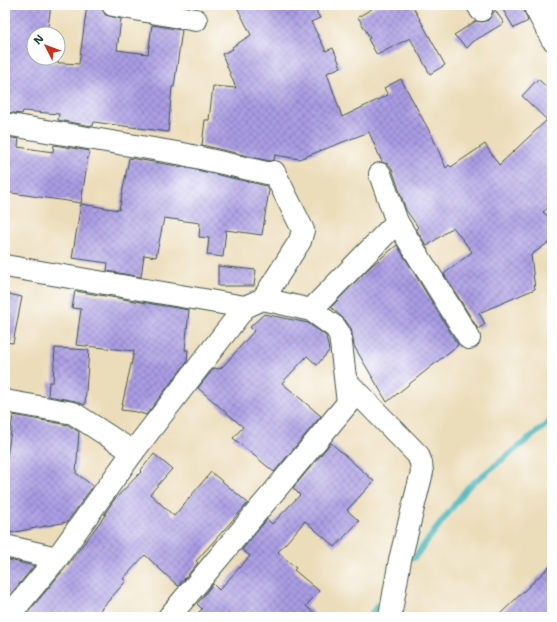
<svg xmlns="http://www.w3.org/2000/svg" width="557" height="622" font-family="'Shantell Sans',sans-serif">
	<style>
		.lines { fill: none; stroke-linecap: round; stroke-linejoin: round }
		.stream { stroke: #45b5bb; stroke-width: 6 }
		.building { fill: url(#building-cross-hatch) }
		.minor-casing { stroke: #3e5548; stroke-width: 24 }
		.minor { stroke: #fff; stroke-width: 22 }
	</style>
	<defs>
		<pattern id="building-cross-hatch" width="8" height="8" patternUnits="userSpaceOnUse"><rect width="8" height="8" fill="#a99ce3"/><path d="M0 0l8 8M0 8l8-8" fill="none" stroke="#8980b9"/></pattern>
	</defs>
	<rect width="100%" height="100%" fill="#fff"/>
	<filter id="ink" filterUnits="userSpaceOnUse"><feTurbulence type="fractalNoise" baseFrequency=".025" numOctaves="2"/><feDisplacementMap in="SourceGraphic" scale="8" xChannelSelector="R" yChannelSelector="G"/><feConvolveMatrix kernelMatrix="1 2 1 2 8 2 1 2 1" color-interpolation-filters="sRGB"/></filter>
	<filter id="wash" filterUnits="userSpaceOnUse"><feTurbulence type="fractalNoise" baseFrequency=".012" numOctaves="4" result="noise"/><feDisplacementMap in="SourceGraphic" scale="16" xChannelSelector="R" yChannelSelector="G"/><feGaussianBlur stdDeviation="0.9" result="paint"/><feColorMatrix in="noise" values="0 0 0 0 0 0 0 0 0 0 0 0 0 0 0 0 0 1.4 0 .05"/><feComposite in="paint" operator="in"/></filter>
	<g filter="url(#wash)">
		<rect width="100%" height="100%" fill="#ecddba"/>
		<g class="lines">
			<g class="stream">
				<path d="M 414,558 L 468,487 L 552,420"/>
				<path d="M 369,617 L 378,605"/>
			</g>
		</g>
		<g id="blocks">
			<g class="building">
				<path d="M 5,5 L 51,5 L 47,34 L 34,34 L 34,58 L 46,58 L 46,62 L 79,64 L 87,5 L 101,5 L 105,15 L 121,19 L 117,50 L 148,54 L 152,25 L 182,30 L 174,87 L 172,87 L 168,132 L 94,122 L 93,126 L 86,125 L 58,120 L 59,114 L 23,111 L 22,114 L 5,112 Z"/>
				<path d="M 236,5 L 313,5 L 320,18 L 311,22 L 326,51 L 333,48 L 341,67 L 327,73 L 342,117 L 388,95 L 384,88 L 401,79 L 432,136 L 446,168 L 449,165 L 451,167 L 485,144 L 499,165 L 547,120 L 522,96 L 538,79 L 552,92 L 552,205 L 543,212 L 552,220 L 552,240 L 531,255 L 535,289 L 479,313 L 485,324 L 478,329 L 444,274 L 472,252 L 453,227 L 427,246 L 416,229 L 418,227 L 406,210 L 392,169 L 388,164 L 382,162 L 369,132 L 299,159 L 275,155 L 274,160 L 269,161 L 202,145 L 205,120 L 209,120 L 213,86 L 236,88 L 222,54 L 233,49 L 232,47 L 251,35 Z"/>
				<path d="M 378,5 L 412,5 L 445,65 L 430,74 L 410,38 L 377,55 L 368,39 L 370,38 L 358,17 Z"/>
				<path d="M 500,5 L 522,5 L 528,21 L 514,28 Z"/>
				<path d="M 495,10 L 504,23 L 474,41 L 467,48 L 454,35 L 476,21 L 482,22 L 488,20 Z"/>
				<path d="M 5,137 L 19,139 L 18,147 L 53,152 L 54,145 L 89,151 L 81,203 L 5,192 Z"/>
				<path d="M 129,158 L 183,167 L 267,186 L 269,190 L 262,235 L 226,230 L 223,257 L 207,255 L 209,238 L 199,237 L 200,223 L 164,218 L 156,257 L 144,255 L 141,277 L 107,271 L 108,263 L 72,258 L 81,204 L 119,210 Z"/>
				<path d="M 397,245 L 458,345 L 387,402 L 354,346 L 351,328 L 345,320 L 331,307 L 369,268 Z"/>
				<path d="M 218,266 L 256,270 L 254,286 L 218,286 Z"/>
				<path d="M 75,291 L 189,310 L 185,350 L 188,350 L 187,362 L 146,415 L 137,412 L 121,410 L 134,351 L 76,345 L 81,309 L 72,308 Z"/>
				<path d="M 5,293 L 22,297 L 13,343 L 5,342 Z"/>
				<path d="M 264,314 L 308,323 L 326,336 L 329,351 L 317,365 L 307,356 L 282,383 L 321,416 L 274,472 L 233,438 L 243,427 L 198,388 L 214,368 L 220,369 L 225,364 L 254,331 L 250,327 Z"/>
				<path d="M 55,348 L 89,350 L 85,405 L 75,401 L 48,396 L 49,382 L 53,382 Z"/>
				<path d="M 13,415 L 68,425 L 79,432 L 76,473 L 93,486 L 67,522 L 5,534 L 5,473 Z"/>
				<path d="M 331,443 L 374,481 L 347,510 L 359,521 L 335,547 L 305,521 L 278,552 L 296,568 L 294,570 L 319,591 L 306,606 L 318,617 L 194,617 L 202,609 L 197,604 L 213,584 L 219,590 L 250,556 L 242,550 L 267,519 L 272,524 L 300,495 L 293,488 Z"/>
				<path d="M 154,454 L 172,469 L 150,494 L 174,516 L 211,472 L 248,503 L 196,561 L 198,563 L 178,586 L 145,555 L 123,579 L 126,581 L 94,617 L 24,617 L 67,566 L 106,514 L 104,515 L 114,500 L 141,472 L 140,471 Z"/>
				<path d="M 5,559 L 34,566 L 5,601 Z"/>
				<path d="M 552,564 L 552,609 L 543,617 L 497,617 Z"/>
			</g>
		</g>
	</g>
	<g filter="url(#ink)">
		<use href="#blocks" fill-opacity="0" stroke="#3e5548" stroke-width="1"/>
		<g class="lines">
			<defs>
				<g id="minor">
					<path d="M 113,5 L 196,20"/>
					<path d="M 478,5 L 481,10"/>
					<path d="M 534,5 L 552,39"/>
					<path d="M 5,124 L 183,154 L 271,174 L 274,172 L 303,230 L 300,241 L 263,299"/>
					<path d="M 380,174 L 397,222 L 469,338"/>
					<path d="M 5,266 L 245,307"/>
					<path d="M 311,310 L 397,222"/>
					<path d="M 347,382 L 418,455 L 421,463 L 422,472 L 400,560 L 390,617"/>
					<path d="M 5,401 L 73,413 L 133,452"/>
					<path d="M 5,546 L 57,558 L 133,452 L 245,307 L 263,299 L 311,310 L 335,327 L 340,335 L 348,403 L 169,617"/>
					<path d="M 8,617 L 57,558"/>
				</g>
			</defs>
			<use href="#minor" class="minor-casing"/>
			<use href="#minor" class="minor"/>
		</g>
	</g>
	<rect width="557" height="622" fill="none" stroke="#fff" stroke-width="20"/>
	<g transform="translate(46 46) rotate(312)"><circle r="19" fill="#ffffff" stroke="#a5b1ae"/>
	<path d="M0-3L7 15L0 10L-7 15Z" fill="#c8321e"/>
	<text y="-6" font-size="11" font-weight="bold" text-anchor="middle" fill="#1f3d34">N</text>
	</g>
</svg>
